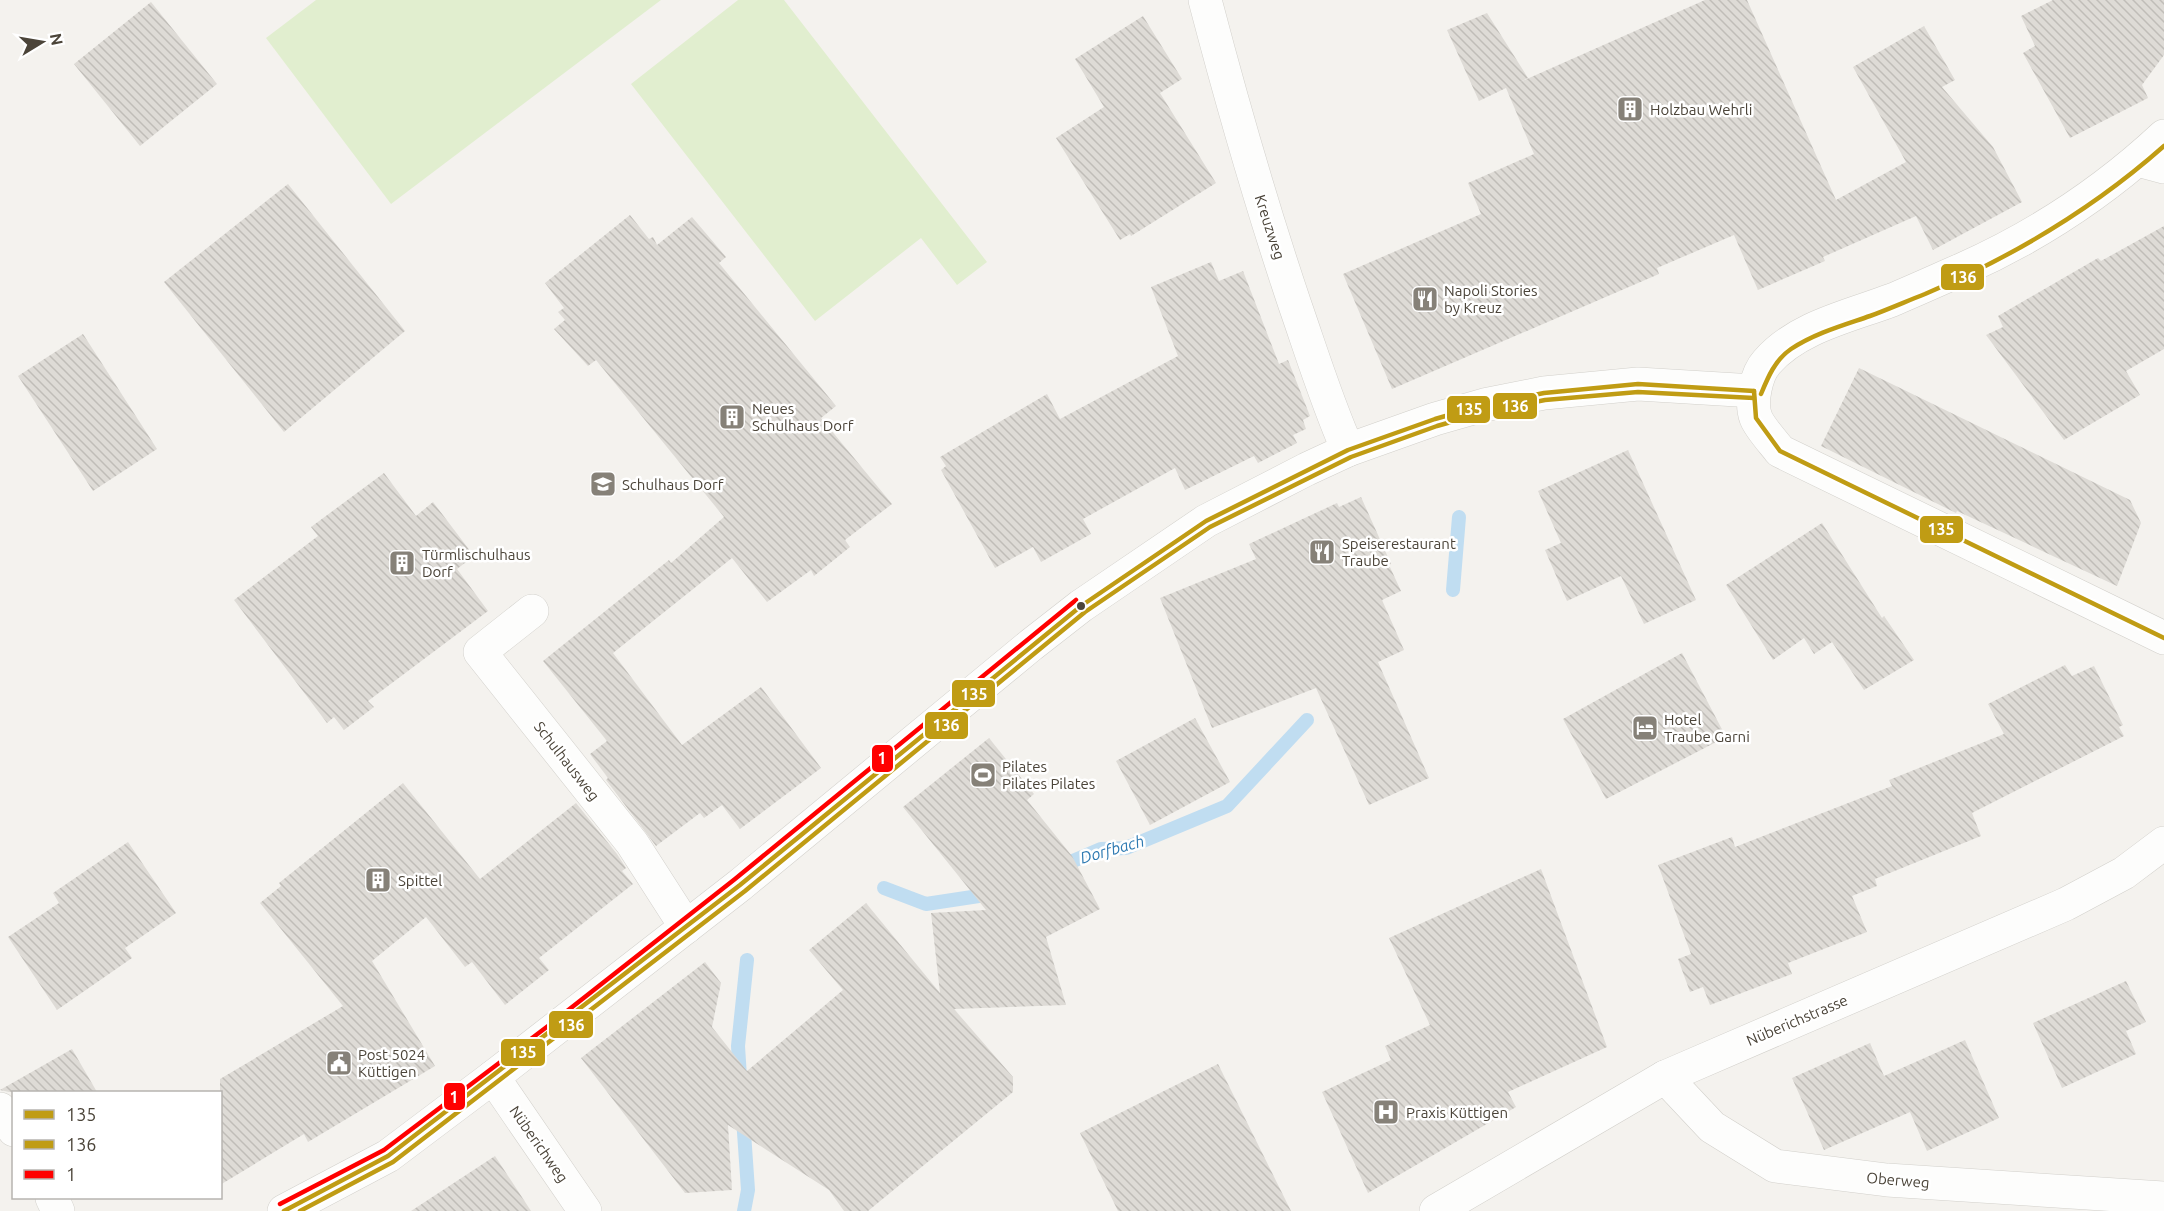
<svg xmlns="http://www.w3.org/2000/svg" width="2164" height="1211" font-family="Ubuntu,sans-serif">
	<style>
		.green { fill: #e1eecf }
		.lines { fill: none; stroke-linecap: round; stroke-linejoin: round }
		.stream { stroke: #c0ddf1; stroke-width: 14 }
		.building { fill: url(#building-back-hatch) }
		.minor-casing { stroke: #d2d0cb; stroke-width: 34 }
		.tertiary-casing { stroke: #d2d0cb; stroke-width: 34 }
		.minor { stroke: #fdfdfc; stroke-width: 33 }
		.tertiary { stroke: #fdfdfc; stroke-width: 33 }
		.bus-1-casing { stroke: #fff; stroke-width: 9 }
		.bus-2-casing { stroke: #fff; stroke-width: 9 }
		.bus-3-casing { stroke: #fff; stroke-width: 9 }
		.bus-1 { stroke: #c09c14; stroke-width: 4.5 }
		.bus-2 { stroke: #c09c14; stroke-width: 4.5 }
		.bus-3 { stroke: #f00; stroke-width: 4.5 }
		.bus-dot { fill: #4b4439; stroke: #fff; stroke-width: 2 }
		.labels { text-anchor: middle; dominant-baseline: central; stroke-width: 5; stroke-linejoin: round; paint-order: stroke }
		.poi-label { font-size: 15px; fill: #4b4439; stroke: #fff; text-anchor: start }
		.street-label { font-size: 15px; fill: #4b4439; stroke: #fff }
		.water-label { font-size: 16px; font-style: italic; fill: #2e7ab2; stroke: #fff }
		.line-badge { stroke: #fff; stroke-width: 2 }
		.badge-label { font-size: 16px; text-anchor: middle; font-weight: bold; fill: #fff }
	</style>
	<defs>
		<pattern id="building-back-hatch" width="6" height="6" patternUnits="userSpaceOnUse" patternTransform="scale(1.5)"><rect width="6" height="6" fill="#dedbd6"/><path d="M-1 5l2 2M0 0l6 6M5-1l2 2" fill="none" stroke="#c0bdb8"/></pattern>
	</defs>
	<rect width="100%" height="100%" fill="#f4f2ee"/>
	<g class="green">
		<path d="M 316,0 L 661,0 L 391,204 L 266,38 Z"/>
		<path d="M 738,0 L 784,0 L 987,262 L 957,285 L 921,238 L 815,321 L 631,84 Z"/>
	</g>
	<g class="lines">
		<g class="stream">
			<path d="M 1453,590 L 1459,517"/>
			<path d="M 1059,867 L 1101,849 L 1126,848 L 1227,806 L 1307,720"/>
			<path d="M 884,888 L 926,904 L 992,894"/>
			<path d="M 740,1077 L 738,1046 L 747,960"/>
			<path d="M 743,1118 L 748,1190 L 744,1211"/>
		</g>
	</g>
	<g class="building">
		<path d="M 1705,0 L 1747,0 L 1836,200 L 1906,162 L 1853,67 L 1924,26 L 1955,80 L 1942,87 L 1993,147 L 2022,202 L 1933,250 L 1916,216 L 1823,257 L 1825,261 L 1758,290 L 1734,235 L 1657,268 L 1659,274 L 1392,389 L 1343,274 L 1481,214 L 1468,183 L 1534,154 L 1506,88 L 1479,101 L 1447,30 L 1487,13 L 1528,78 L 1513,85 Z"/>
		<path d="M 2053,0 L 2164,0 L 2164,55 L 2142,85 L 2148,98 L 2070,138 L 2023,53 L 2035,46 L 2021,16 Z"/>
		<path d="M 151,2 L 217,84 L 140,146 L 74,64 Z"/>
		<path d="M 1143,16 L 1182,79 L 1160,93 L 1216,183 L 1131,236 L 1130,234 L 1120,240 L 1056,138 L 1104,107 L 1075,59 Z"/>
		<path d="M 288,184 L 405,331 L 284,432 L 164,282 Z"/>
		<path d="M 630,215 L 649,239 L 653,237 L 657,245 L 692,217 L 726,257 L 719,263 L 836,406 L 821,418 L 892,504 L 845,540 L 850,547 L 814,576 L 811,570 L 767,602 L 732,558 L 613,653 L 682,745 L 761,687 L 821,768 L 740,829 L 722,805 L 704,818 L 700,813 L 656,846 L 606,780 L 608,778 L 590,754 L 607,741 L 543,661 L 669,560 L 671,563 L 724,517 L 596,360 L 588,366 L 554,329 L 565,320 L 558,312 L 564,308 L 545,283 Z"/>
		<path d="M 2164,226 L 2164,349 L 2126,371 L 2140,395 L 2064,440 L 1986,335 L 2003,327 L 1998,316 L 2098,258 L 2101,261 Z"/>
		<path d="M 1211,262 L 1219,281 L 1243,271 L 1279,364 L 1288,360 L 1310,416 L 1303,420 L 1306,429 L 1293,435 L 1297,443 L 1258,463 L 1254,456 L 1185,490 L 1175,468 L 1083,519 L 1091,534 L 1041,562 L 1033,547 L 995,568 L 941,470 L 946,466 L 940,457 L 1047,394 L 1060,419 L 1178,356 L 1151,287 Z"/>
		<path d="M 83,334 L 157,449 L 93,491 L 18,376 Z"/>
		<path d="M 1859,368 L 2130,500 L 2141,523 L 2117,586 L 1957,511 L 1956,513 L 1821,446 Z"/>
		<path d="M 1628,450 L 1696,600 L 1644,624 L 1621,576 L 1567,601 L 1545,550 L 1561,543 L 1538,491 Z"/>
		<path d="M 384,473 L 416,516 L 433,502 L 474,556 L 457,569 L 488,611 L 368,701 L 374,707 L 344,730 L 334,717 L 327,723 L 234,600 L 318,536 L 311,527 Z"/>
		<path d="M 1361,497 L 1391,564 L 1389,565 L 1401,591 L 1382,600 L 1404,650 L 1378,662 L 1429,778 L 1369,805 L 1316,688 L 1212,728 L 1160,598 L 1256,559 L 1249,544 L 1337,503 L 1339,507 Z"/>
		<path d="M 1822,523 L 1882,618 L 1884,616 L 1914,660 L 1864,690 L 1832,642 L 1814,654 L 1804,638 L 1773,660 L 1726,585 Z"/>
		<path d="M 1682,653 L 1726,737 L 1606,799 L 1563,719 Z"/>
		<path d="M 2065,665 L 2072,676 L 2094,666 L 2123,725 L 2119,727 L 2124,736 L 1972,813 L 1981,836 L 1875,879 L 1877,886 L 1852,896 L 1867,932 L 1788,963 L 1792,974 L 1710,1005 L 1703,987 L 1690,992 L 1678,959 L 1691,954 L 1658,865 L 1732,837 L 1735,847 L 1892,786 L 1889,780 L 2004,734 L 1988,704 Z"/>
		<path d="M 1195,718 L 1230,782 L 1150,825 L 1116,761 Z"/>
		<path d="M 989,738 L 1034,794 L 1027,800 L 1072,856 L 1100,909 L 1046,937 L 1066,1005 L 954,1009 L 1013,1077 L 1013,1092 L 868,1211 L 844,1211 L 829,1190 L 728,1125 L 732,1190 L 685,1193 L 581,1058 L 705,962 L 721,983 L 712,1027 L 747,1071 L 843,990 L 809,950 L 866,903 L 940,993 L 931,913 L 986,910 L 903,807 Z"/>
		<path d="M 403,783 L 480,879 L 576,803 L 617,854 L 626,868 L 622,871 L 633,884 L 539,958 L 549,970 L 505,1005 L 472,962 L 465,967 L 426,917 L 372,961 L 435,1066 L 308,1142 L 304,1134 L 220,1185 L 220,1079 L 343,1006 L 260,903 L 281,886 L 279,883 Z"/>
		<path d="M 128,842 L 176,913 L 125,948 L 132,958 L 57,1010 L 8,937 L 59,903 L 53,893 Z"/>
		<path d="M 1541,869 L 1607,1047 L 1508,1092 L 1516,1107 L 1368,1193 L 1322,1092 L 1391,1060 L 1385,1046 L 1430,1025 L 1389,938 Z"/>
		<path d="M 2126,981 L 2146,1022 L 2126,1031 L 2136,1054 L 2062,1088 L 2033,1023 Z"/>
		<path d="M 1965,1040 L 1999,1118 L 1927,1151 L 1910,1112 L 1824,1150 L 1792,1078 L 1870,1043 L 1884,1076 Z"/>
		<path d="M 72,1049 L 97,1092 L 9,1092 L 0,1090 Z"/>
		<path d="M 1218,1064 L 1291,1211 L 1118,1211 L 1080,1133 Z"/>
		<path d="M 495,1156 L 531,1211 L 411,1211 Z"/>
	</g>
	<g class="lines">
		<defs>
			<g id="minor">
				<path d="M 1205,0 C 1232,103 1261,204 1295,305 C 1312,354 1327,403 1348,450"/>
				<path d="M 2138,160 L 2164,167"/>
				<path d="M 532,611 L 480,652 L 632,843 L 686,927"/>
				<path d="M 493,1077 L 585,1211"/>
				<path d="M 1665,1077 L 1712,1127 L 1775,1166 L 1887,1180 L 2164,1198"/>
				<path d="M 0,1109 L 14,1130"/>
				<path d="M 52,1198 L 58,1211"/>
				<path d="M 1436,1211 L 1665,1077 L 2066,904 L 2124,873 L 2164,843"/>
			</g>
			<g id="tertiary">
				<path d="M 2164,136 C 2105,191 2037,236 1963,269 C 1940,279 1916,290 1892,300 C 1850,316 1797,327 1767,362 C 1756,374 1750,403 1756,418 C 1760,428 1774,443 1780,451 L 2164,638"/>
				<path d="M 284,1211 L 388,1156 L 493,1077 L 740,885 L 1031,645 L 1081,606 L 1206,521 L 1307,469 L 1348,450 L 1435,419 L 1484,405 L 1544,393 L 1638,384 L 1754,391"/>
			</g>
		</defs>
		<use href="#minor" class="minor-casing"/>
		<use href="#tertiary" class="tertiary-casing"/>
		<use href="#minor" class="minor"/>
		<use href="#tertiary" class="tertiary"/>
		<defs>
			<g id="bus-1">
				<path d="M 1754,391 L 1756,418 L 1780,451 L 2164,638"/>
				<path d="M 284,1211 L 388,1156 L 740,885 L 1081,606 L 1206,521 L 1348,450 L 1435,419 L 1484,405 L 1544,393 L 1638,384 L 1754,391"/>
			</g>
			<g id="bus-2">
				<path d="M 1761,394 C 1768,377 1775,360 1791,349 C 1815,333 1844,325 1870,316 C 1889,309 1907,301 1925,294 C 2012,257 2093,209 2164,146"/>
				<path d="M 300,1211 L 393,1162 L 745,891 L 1085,612 L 1210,527 L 1351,457 L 1437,426 L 1486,412 L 1545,400 L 1638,392 L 1754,398"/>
			</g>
			<path id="bus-3" d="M 280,1204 L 384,1150 L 548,1026 L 735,879 L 1076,600"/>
		</defs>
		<use href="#bus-1" class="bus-1-casing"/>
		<use href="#bus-2" class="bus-2-casing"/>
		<use href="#bus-3" class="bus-3-casing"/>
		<use href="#bus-1" class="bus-1"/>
		<use href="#bus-2" class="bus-2"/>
		<use href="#bus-3" class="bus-3"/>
	</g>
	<defs>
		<symbol id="building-square" viewBox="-11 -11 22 22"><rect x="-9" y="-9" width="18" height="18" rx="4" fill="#868178" stroke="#fff"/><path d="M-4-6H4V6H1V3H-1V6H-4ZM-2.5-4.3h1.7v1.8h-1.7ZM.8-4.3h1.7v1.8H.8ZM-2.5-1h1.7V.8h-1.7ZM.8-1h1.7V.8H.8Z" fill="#fff"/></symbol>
		<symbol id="restaurant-square" viewBox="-11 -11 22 22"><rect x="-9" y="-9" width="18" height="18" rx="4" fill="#868178" stroke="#fff"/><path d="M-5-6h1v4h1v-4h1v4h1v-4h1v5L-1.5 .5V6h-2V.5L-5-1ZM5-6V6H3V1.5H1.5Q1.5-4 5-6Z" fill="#fff"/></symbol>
		<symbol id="school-square" viewBox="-11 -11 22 22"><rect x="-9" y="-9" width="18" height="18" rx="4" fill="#868178" stroke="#fff"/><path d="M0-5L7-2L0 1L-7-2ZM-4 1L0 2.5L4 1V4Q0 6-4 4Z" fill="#fff"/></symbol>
		<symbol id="hotel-square" viewBox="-11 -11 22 22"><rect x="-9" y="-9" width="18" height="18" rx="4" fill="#868178" stroke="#fff"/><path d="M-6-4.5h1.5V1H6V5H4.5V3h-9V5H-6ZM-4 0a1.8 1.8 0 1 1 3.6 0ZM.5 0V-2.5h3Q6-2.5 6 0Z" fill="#fff"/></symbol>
		<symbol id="stadium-square" viewBox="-11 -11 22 22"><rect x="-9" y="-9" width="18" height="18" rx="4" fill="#868178" stroke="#fff"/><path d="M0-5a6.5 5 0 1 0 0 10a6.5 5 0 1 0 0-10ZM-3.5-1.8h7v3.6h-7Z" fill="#fff"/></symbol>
		<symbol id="civic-square" viewBox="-11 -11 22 22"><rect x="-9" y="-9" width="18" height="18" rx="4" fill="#868178" stroke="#fff"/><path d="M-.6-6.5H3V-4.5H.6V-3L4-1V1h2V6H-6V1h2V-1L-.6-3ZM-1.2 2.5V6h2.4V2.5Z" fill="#fff"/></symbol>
		<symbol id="hospital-square" viewBox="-11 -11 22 22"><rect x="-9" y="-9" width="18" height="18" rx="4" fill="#868178" stroke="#fff"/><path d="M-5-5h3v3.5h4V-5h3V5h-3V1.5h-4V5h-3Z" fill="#fff"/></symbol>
	</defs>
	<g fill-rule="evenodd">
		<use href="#building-square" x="1615" y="94" width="30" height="30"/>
		<use href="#restaurant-square" x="1410" y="284" width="30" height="30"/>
		<use href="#building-square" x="717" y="402" width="30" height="30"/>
		<use href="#school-square" x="588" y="469" width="30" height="30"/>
		<use href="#restaurant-square" x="1307" y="537" width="30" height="30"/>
		<use href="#building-square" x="387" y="548" width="30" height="30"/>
		<use href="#hotel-square" x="1630" y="713" width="30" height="30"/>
		<use href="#stadium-square" x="968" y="760" width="30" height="30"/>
		<use href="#building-square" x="363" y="865" width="30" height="30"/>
		<use href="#civic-square" x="324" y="1048" width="30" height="30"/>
		<use href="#hospital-square" x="1371" y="1097" width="30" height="30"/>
	</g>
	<circle class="bus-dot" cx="1081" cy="606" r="5"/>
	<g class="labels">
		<g class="poi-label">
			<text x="1650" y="109">Holzbau Wehrli</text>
			<text x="1444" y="290">Napoli Stories<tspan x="1444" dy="17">by Kreuz</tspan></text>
			<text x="752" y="408">Neues<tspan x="752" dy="17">Schulhaus Dorf</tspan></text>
			<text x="622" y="484">Schulhaus Dorf</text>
			<text x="1342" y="543">Speiserestaurant<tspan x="1342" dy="17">Traube</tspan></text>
			<text x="422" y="554">Türmlischulhaus<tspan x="422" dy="17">Dorf</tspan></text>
			<text x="1664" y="719">Hotel<tspan x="1664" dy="17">Traube Garni</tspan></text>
			<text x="1002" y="766">Pilates<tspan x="1002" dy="17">Pilates Pilates</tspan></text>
			<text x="398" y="880">Spittel</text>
			<text x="358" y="1054">Post 5024<tspan x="358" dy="17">Küttigen</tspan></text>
			<text x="1406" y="1112">Praxis Küttigen</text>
		</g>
		<g class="street-label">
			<text transform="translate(1270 227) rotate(72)">Kreuzweg</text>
			<text transform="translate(567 761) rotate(52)">Schulhausweg</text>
			<text transform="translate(1797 1020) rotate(-23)">Nüberichstrasse</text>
			<text transform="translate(539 1144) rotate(55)">Nüberichweg</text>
			<text transform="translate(1898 1180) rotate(5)">Oberweg</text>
		</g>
		<g class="water-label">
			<text transform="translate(1112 849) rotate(-16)">Dorfbach</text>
		</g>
	</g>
	<g class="line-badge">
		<rect x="1940" y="263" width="45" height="28" rx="6" fill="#c09c14"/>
		<rect x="1492" y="392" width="46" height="28" rx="6" fill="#c09c14"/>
		<rect x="1446" y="395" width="45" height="29" rx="6" fill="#c09c14"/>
		<rect x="1919" y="515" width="45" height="29" rx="6" fill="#c09c14"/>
		<rect x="951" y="679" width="45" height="29" rx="6" fill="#c09c14"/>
		<rect x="924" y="711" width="45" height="29" rx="6" fill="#c09c14"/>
		<rect x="871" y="744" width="23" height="29" rx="6" fill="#f00"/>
		<rect x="548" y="1010" width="46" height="29" rx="6" fill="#c09c14"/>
		<rect x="500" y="1038" width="46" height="29" rx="6" fill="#c09c14"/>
		<rect x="443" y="1082" width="23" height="29" rx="6" fill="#f00"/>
	</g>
	<g class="badge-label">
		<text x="1963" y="283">136</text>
		<text x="1515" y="412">136</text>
		<text x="1469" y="415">135</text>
		<text x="1941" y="535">135</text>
		<text x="974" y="700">135</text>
		<text x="946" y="731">136</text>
		<text x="882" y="764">1</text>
		<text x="571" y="1031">136</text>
		<text x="523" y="1058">135</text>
		<text x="454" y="1103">1</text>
	</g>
	<rect x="12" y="1091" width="210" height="108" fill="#ffffff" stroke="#b7b4b0" stroke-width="1.5"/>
	<rect x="24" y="1110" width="30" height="9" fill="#c09c14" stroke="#b7b4b0" stroke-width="1.5"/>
	<text x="66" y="1121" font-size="18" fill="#4b4439">135</text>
	<rect x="24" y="1140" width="30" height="9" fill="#c09c14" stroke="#b7b4b0" stroke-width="1.5"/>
	<text x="66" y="1151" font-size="18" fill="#4b4439">136</text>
	<rect x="24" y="1170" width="30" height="9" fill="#ff0000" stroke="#b7b4b0" stroke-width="1.5"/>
	<text x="66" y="1181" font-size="18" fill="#4b4439">1</text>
	<g transform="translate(42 42) rotate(79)" stroke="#ffffff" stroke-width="4.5" paint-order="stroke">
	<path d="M0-4.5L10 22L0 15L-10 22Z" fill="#4b4439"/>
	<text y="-9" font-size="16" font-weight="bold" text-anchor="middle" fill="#4b4439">N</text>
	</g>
</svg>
